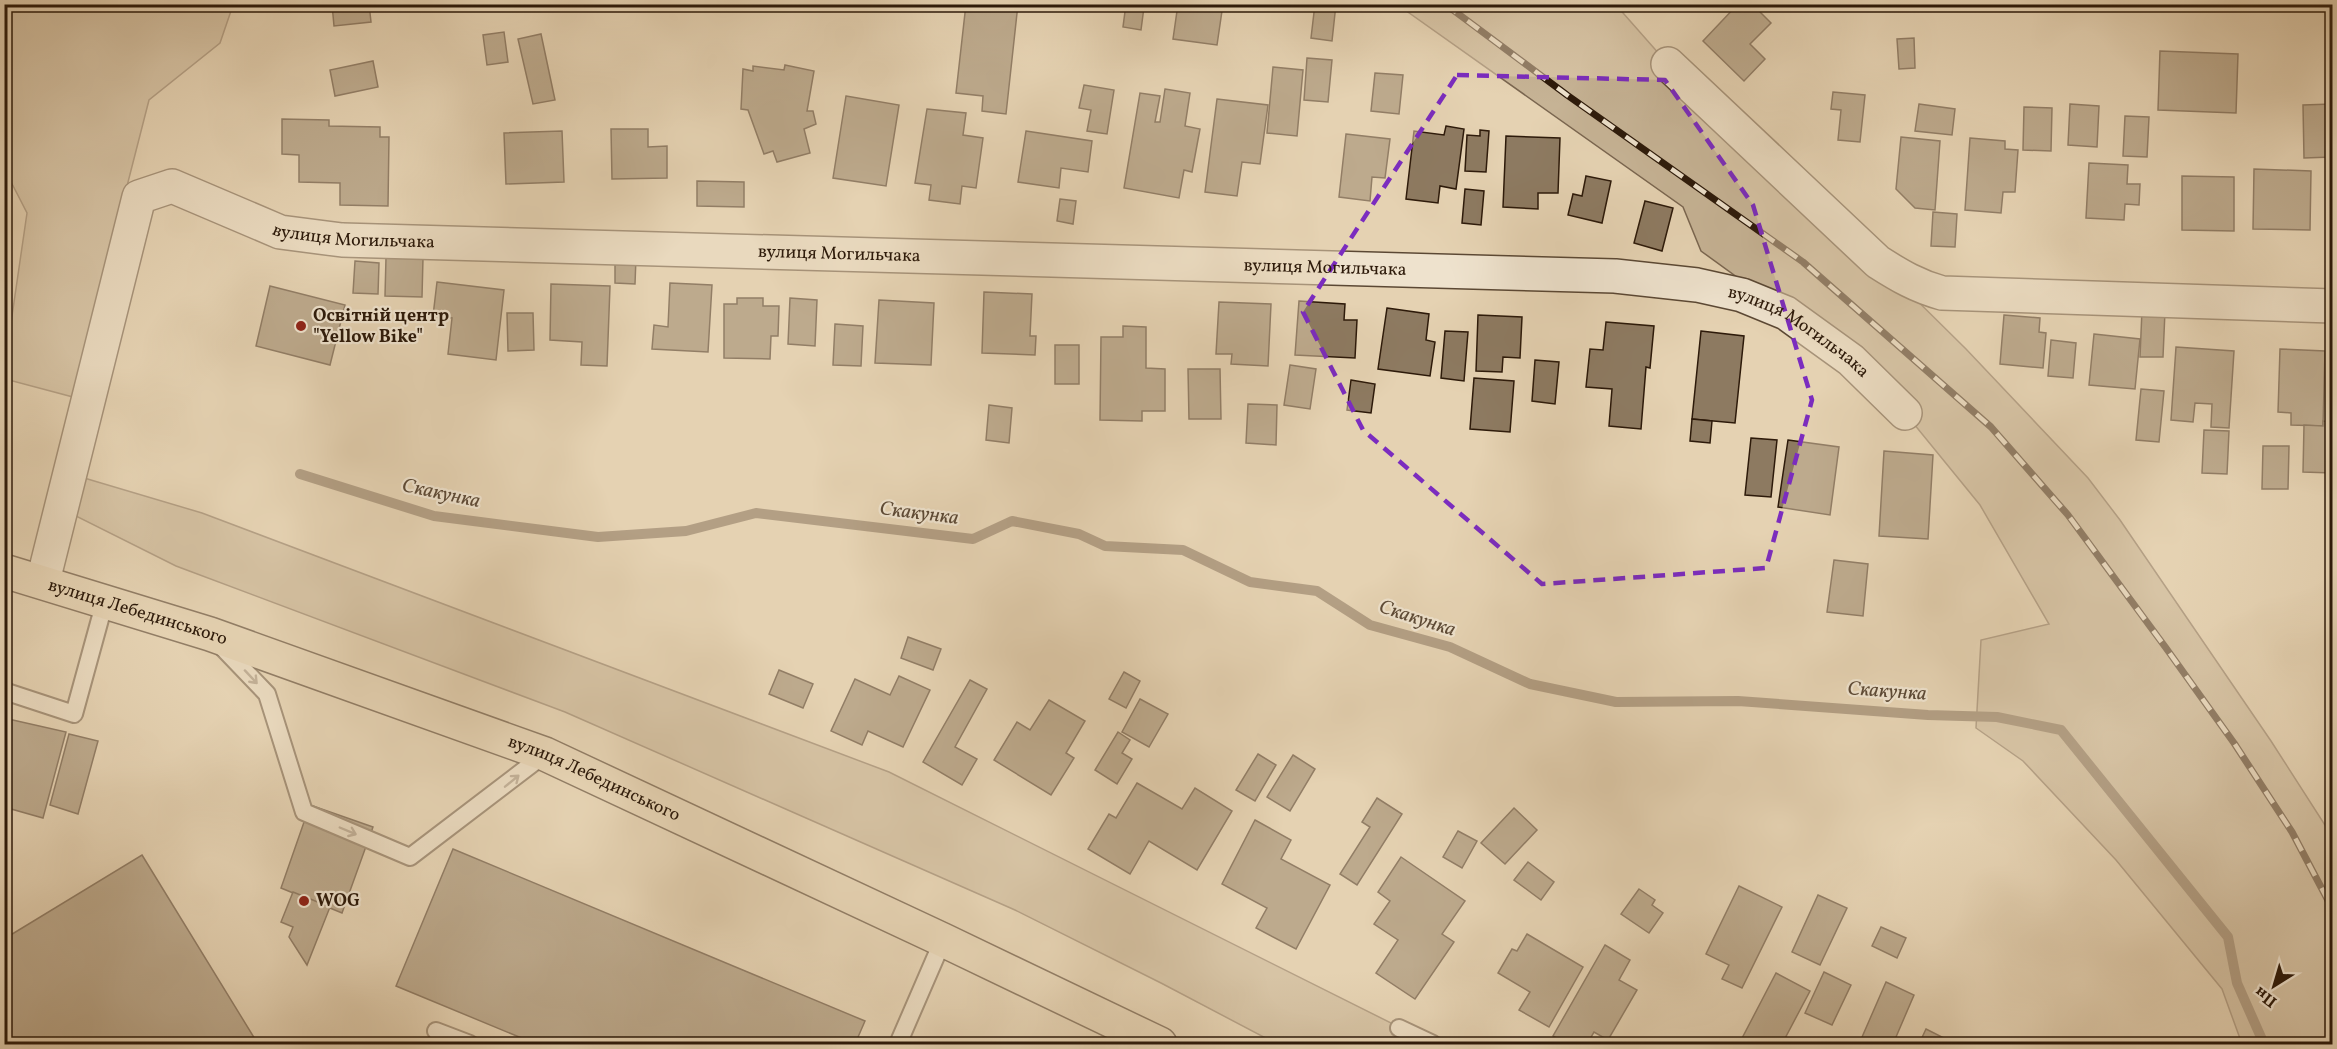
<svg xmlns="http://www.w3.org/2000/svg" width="2337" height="1049" font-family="Vollkorn,serif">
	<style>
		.green { fill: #c6b395; stroke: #7a6650; stroke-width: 1.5 }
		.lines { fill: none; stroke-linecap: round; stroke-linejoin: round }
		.stream { stroke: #76634d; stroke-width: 10 }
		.building { fill: #8d7a61; stroke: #2d1a0a; stroke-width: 1.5 }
		.service-casing { stroke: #5b4834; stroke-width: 20 }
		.minor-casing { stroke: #5b4834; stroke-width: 36 }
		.primary-casing { stroke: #2d1a0a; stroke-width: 36 }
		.service { stroke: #eee2cd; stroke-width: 16 }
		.minor { stroke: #eee2cd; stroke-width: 33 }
		.primary { stroke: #e5d2b2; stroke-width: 33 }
		.rail-casing { stroke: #2d1a0a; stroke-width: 7 }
		.rail { stroke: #eee2cd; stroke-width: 4.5; stroke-dasharray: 14; stroke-linecap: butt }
		.oneway { stroke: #978875 }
		.marked { fill: none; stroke: #7b2cbf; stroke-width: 4.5; stroke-dasharray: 12 8; stroke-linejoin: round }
		.poi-dot { fill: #8f2418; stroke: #eee2cd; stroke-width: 2 }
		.labels { text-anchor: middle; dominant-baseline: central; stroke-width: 4.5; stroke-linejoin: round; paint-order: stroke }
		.street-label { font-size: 18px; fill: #2d1a0a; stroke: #eee2cd }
		.poi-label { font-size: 18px; font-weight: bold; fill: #2d1a0a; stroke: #eee2cd; text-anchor: start }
		.water-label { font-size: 20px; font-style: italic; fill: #5d4a36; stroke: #eee2cd }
	</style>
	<rect width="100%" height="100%" fill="#e5d2b2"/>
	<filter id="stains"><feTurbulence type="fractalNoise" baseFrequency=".00333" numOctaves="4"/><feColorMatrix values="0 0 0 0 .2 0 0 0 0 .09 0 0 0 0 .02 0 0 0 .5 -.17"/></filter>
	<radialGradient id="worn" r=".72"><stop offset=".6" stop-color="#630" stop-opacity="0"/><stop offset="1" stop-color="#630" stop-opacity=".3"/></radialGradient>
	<g class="green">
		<path d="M 5,5 L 233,5 L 220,43 L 149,100 L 73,397 L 5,379 L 5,364 L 27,213 L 8,176 L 5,175 Z"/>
		<path d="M 1398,5 L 1616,5 L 1668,64 L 1878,262 L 1966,349 L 2088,478 L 2120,520 L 2271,741 L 2332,836 L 2332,1044 L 2242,1044 L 2222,989 L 2116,860 L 2023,761 L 1976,728 L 1981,640 L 2049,624 L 1980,505 L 1905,413 L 1851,360 L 1701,251 L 1683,207 Z"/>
		<path d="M 64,472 L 202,513 L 889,772 L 1433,1044 L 1277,1044 L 1161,983 L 1015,910 L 565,712 L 176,566 L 56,506 Z"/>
	</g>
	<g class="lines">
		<path class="stream" d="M 300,474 L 434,516 L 598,537 L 686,531 L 756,513 L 973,539 L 1012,521 L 1079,534 L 1105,546 L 1183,550 L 1250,582 L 1317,591 L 1370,625 L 1450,647 L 1530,684 L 1616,702 L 1738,701 L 1928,715 L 1997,717 L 2061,730 L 2228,937 L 2237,983 L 2264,1044"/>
	</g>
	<g class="building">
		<path d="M 332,4 L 369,4 L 371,22 L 334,26 Z"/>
		<path d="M 966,4 L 1018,4 L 1006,114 L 982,111 L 983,96 L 956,93 Z"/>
		<path d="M 1126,4 L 1144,7 L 1141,30 L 1123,27 Z"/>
		<path d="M 1178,4 L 1223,4 L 1217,45 L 1173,39 Z"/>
		<path d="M 1315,4 L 1336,4 L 1332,41 L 1311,38 Z"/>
		<path d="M 1738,4 L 1752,4 L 1771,23 L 1750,44 L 1765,59 L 1744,81 L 1703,41 Z"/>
		<path d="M 504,32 L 508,62 L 487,65 L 483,35 Z"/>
		<path d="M 541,34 L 555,100 L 533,104 L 518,39 Z"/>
		<path d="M 1914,38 L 1915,68 L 1899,69 L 1897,39 Z"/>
		<path d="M 2160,51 L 2238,54 L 2236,113 L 2158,110 Z"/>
		<path d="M 1307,58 L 1332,60 L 1328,102 L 1304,100 Z"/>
		<path d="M 373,61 L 378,87 L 335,96 L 330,70 Z"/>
		<path d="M 785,65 L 814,71 L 807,111 L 813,111 L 816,124 L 804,129 L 810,153 L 777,162 L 773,151 L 764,154 L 748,110 L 741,109 L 743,69 L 753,71 L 753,66 L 784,70 Z"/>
		<path d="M 1273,67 L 1303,70 L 1297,136 L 1267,133 Z"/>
		<path d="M 1375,73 L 1403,75 L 1399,114 L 1371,111 Z"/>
		<path d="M 1084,85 L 1114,90 L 1107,134 L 1087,131 L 1091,110 L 1079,108 Z"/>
		<path d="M 1165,89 L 1190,93 L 1185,126 L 1200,129 L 1192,172 L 1184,170 L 1179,198 L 1124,188 L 1140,93 L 1160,96 L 1155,122 L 1160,122 Z"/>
		<path d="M 1833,92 L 1865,95 L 1860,142 L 1838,140 L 1841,110 L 1831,109 Z"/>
		<path d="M 846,96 L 899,105 L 886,186 L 833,178 Z"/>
		<path d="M 1217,99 L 1268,105 L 1260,164 L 1242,162 L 1237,196 L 1205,192 Z"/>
		<path d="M 1919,104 L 1955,109 L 1952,135 L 1915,131 Z"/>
		<path d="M 2070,104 L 2099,106 L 2097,147 L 2068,145 Z"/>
		<path d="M 2332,104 L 2332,157 L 2304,158 L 2303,105 Z"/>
		<path d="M 2024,107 L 2052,108 L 2051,151 L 2023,150 Z"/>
		<path d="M 927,109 L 966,113 L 963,135 L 983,138 L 976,188 L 962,186 L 960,204 L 929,200 L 931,185 L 915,183 Z"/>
		<path d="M 2125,116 L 2149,117 L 2147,157 L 2123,156 Z"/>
		<path d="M 282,119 L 329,120 L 329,126 L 380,127 L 380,137 L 389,137 L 388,206 L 340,205 L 340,183 L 299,182 L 299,155 L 282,154 Z"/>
		<path d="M 1446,126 L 1464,129 L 1456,189 L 1440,186 L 1438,203 L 1406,199 L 1414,131 L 1444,135 Z"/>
		<path d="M 611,129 L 648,129 L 648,147 L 667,146 L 667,178 L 612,179 Z"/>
		<path d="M 1480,130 L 1489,131 L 1486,172 L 1465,171 L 1467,135 L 1480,136 Z"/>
		<path d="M 562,131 L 564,182 L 506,184 L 504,133 Z"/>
		<path d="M 1026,131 L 1092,141 L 1088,172 L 1061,168 L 1059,188 L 1018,182 Z"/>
		<path d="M 1346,134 L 1390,139 L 1385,178 L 1372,177 L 1370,201 L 1339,197 Z"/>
		<path d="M 1506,136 L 1560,138 L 1558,193 L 1538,193 L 1538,209 L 1503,207 Z"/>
		<path d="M 1901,137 L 1940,141 L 1935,210 L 1915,208 L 1896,189 Z"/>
		<path d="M 1970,138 L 2005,141 L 2005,149 L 2018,150 L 2015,192 L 2003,192 L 2001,213 L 1965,210 Z"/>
		<path d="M 2089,163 L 2128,165 L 2127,184 L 2140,184 L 2139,205 L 2125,204 L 2124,220 L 2086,218 Z"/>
		<path d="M 2254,169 L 2311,171 L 2310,230 L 2253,229 Z"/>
		<path d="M 1586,176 L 1611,181 L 1602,223 L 1568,215 L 1573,194 L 1582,196 Z"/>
		<path d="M 2182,176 L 2234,177 L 2234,231 L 2182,230 Z"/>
		<path d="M 697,181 L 744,182 L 744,207 L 697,206 Z"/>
		<path d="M 1465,189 L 1484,191 L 1481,225 L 1462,223 Z"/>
		<path d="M 1060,199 L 1076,201 L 1073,224 L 1057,221 Z"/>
		<path d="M 1645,201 L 1673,208 L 1662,251 L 1634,243 Z"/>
		<path d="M 1933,212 L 1957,214 L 1955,247 L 1931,246 Z"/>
		<path d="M 615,257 L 636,257 L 635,284 L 615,283 Z"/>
		<path d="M 386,258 L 423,258 L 422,297 L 385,296 Z"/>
		<path d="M 355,261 L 379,263 L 378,294 L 353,293 Z"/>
		<path d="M 437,282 L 504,290 L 496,360 L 448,354 L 452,318 L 433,316 Z"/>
		<path d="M 670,283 L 712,285 L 708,352 L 652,349 L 654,325 L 668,327 Z"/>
		<path d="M 551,284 L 610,286 L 607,366 L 581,365 L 582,342 L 550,340 Z"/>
		<path d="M 270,286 L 345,305 L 330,365 L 256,346 Z"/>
		<path d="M 984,292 L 1032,294 L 1030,336 L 1036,336 L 1035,355 L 982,353 Z"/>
		<path d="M 737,298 L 763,298 L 763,306 L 779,306 L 778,336 L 771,336 L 770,359 L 724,358 L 724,304 L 737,304 Z"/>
		<path d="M 790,298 L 817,300 L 815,346 L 788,344 Z"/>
		<path d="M 879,300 L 934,303 L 931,365 L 875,363 Z"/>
		<path d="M 1299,301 L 1345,304 L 1344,320 L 1357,320 L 1355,358 L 1295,355 Z"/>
		<path d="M 1219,302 L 1271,304 L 1268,366 L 1231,364 L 1232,354 L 1216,354 Z"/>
		<path d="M 1387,308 L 1429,314 L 1426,340 L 1435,342 L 1430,376 L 1378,369 Z"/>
		<path d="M 2142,310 L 2165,311 L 2163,357 L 2140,357 Z"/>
		<path d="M 507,313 L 533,313 L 534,350 L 508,351 Z"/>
		<path d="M 1478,315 L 1522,317 L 1520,358 L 1503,357 L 1502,372 L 1476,371 Z"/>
		<path d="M 2004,315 L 2040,318 L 2039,332 L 2046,333 L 2043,368 L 2000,364 Z"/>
		<path d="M 1606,322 L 1654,326 L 1650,368 L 1646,367 L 1641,429 L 1609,426 L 1612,389 L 1586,387 L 1590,349 L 1603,350 Z"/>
		<path d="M 835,324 L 863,326 L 861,366 L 833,365 Z"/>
		<path d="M 1123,326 L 1146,327 L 1146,368 L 1165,369 L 1165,411 L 1142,411 L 1142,421 L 1100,420 L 1101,337 L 1123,337 Z"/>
		<path d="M 1445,331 L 1468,332 L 1464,381 L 1441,378 Z"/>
		<path d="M 1701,331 L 1744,336 L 1735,423 L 1692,419 Z"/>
		<path d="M 2094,334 L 2140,339 L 2135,389 L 2089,385 Z"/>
		<path d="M 2051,340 L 2076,343 L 2073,378 L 2048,376 Z"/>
		<rect x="1055" y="345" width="24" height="39"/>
		<path d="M 2176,347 L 2234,351 L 2229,428 L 2211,427 L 2212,404 L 2195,403 L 2193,422 L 2171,420 Z"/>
		<path d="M 2280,349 L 2325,351 L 2323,426 L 2291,425 L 2291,413 L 2278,412 Z"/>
		<path d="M 1535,360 L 1559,362 L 1555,404 L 1532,401 Z"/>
		<path d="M 1290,365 L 1316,369 L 1310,409 L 1284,405 Z"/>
		<path d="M 1188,369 L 1220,369 L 1221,419 L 1189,419 Z"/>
		<path d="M 2331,375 L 2332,375 L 2332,411 L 2330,411 Z"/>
		<path d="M 1474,378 L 1514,381 L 1510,432 L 1470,429 Z"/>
		<path d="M 1351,380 L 1375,384 L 1371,413 L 1347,410 Z"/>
		<path d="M 2141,389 L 2164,391 L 2159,442 L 2136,440 Z"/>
		<path d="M 1248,404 L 1277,405 L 1276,445 L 1246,443 Z"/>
		<path d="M 989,405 L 1012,408 L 1009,443 L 986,440 Z"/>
		<path d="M 1692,419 L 1712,421 L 1710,443 L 1690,441 Z"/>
		<path d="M 2323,421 L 2332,422 L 2332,473 L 2303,472 L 2304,425 L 2323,426 Z"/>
		<path d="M 2204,430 L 2229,431 L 2227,474 L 2202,473 Z"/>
		<path d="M 1751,438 L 1777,440 L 1771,497 L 1745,495 Z"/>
		<path d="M 1788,440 L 1839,447 L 1830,515 L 1778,507 Z"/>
		<path d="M 2263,446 L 2289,446 L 2288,489 L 2262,489 Z"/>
		<path d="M 1884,451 L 1933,455 L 1928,539 L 1879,536 Z"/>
		<path d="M 1834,560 L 1868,564 L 1863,616 L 1827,612 Z"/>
		<path d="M 908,637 L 941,649 L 933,670 L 901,658 Z"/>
		<path d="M 779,670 L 813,684 L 803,708 L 769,694 Z"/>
		<path d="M 1124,672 L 1140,681 L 1126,708 L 1109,699 Z"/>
		<path d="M 899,676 L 930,690 L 903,747 L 868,731 L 862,745 L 831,731 L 855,679 L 890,695 Z"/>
		<path d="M 970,680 L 987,689 L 955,747 L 977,759 L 962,785 L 923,762 Z"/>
		<path d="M 1140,699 L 1168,714 L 1149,747 L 1122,732 Z"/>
		<path d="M 1049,700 L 1085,721 L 1066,753 L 1074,758 L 1051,795 L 994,760 L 1017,722 L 1030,730 Z"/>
		<path d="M 4,718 L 66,732 L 43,818 L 11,809 L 4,831 Z"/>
		<path d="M 1118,732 L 1130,740 L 1122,753 L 1132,759 L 1117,784 L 1095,770 Z"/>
		<path d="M 69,734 L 98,741 L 78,814 L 50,805 Z"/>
		<path d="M 1258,754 L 1276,765 L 1255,801 L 1236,790 Z"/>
		<path d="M 1293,755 L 1315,769 L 1290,811 L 1267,797 Z"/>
		<path d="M 1137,783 L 1182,809 L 1195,788 L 1232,811 L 1197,870 L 1149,841 L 1130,874 L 1088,849 L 1109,814 L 1116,818 Z"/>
		<path d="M 1377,798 L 1402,814 L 1357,885 L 1340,874 L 1370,827 L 1362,822 Z"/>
		<path d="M 310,805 L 373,827 L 342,913 L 281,888 Z"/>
		<path d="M 1514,808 L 1537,830 L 1505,864 L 1481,843 Z"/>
		<path d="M 1255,820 L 1291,840 L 1281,859 L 1330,885 L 1296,949 L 1256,928 L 1267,908 L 1222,884 Z"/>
		<path d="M 1458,831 L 1477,841 L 1462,868 L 1443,857 Z"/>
		<path d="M 453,849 L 865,1021 L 855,1044 L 536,1044 L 396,986 Z"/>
		<path d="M 142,855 L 258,1044 L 4,1044 L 4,939 Z"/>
		<path d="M 1401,857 L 1465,901 L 1442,934 L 1454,942 L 1415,999 L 1376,973 L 1398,940 L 1374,924 L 1390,901 L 1378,892 Z"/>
		<path d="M 1528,862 L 1554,882 L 1541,900 L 1514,880 Z"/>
		<path d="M 1739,886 L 1782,907 L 1742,988 L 1722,979 L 1729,965 L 1706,954 Z"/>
		<path d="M 1639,889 L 1655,900 L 1652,905 L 1663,913 L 1649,933 L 1621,914 Z"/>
		<path d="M 293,892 L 330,907 L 307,965 L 289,937 L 293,927 L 281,922 Z"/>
		<path d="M 1818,895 L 1847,908 L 1820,965 L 1792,952 Z"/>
		<path d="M 1881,927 L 1906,938 L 1897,958 L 1872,946 Z"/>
		<path d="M 1527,934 L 1583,967 L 1549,1027 L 1519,1010 L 1530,992 L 1498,973 L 1512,949 L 1517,951 Z"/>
		<path d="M 1605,945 L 1630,960 L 1619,980 L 1637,990 L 1608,1040 L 1594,1032 L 1587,1044 L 1568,1044 L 1553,1036 Z"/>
		<path d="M 1824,972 L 1851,985 L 1832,1025 L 1805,1013 Z"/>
		<path d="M 1776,973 L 1810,991 L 1782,1044 L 1739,1044 Z"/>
		<path d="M 1886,982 L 1914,995 L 1893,1044 L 1859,1044 Z"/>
		<path d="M 1926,1029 L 1944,1038 L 1941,1044 L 1919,1044 Z"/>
	</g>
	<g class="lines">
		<defs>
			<g id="service">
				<path d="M 221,646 L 267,694 L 304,812 L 410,857 L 545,754"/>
				<path d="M 4,691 L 74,714 L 105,601"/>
				<path d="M 1399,1028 L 1433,1044"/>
				<path d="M 436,1031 L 470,1044"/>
				<path d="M 898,1044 L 943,940"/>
			</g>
			<g id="minor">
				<path d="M 1668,64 L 1878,262 C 1900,276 1917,286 1942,293 L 2332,306"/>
				<path id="s1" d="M 43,581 L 139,197 L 172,186 L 280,232 L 342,240 L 1615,276 L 1697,285 L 1742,295 L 1786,313 L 1851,360 L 1905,413"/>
			</g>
			<g id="primary">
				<path id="s2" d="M 4,571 L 210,634 L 545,754 L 943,940 L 1160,1044"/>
			</g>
		</defs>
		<use href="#service" class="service-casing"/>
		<use href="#minor" class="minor-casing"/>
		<use href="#primary" class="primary-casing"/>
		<use href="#service" class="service"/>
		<use href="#minor" class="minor"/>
		<use href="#primary" class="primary"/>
		<defs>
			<path id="rail" d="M 1445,4 L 1567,95 L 1803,262 L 1991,427 L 2068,515 L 2166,648 L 2234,743 L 2292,832 L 2332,908"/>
		</defs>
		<use href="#rail" class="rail-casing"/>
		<use href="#rail" class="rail"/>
	</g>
	<defs><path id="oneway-shaft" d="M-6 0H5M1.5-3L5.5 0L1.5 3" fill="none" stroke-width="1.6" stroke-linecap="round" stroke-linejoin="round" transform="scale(1.5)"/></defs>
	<g class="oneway">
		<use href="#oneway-shaft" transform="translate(251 677) rotate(47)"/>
		<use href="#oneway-shaft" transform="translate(512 781) rotate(-39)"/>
		<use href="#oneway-shaft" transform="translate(348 831) rotate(23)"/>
	</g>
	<path d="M0 0H2337V1049H0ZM 1457,75 L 1665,80 L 1753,205 L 1812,400 L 1766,568 L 1542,584 L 1363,430 L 1303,312 Z" fill="#e5d2b2" fill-opacity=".55" fill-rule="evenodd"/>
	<path class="marked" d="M 1457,75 L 1665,80 L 1753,205 L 1812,400 L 1766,568 L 1542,584 L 1363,430 L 1303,312 Z"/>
	<g class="poi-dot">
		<circle cx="301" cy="326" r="6"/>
		<circle cx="304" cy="901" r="6"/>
	</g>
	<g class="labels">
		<g class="street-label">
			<text stroke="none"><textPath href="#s1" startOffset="622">вулиця Могильчака</textPath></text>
			<text stroke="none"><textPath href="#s1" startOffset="1108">вулиця Могильчака</textPath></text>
			<text stroke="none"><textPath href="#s1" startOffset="1594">вулиця Могильчака</textPath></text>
			<text stroke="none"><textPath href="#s1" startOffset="2080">вулиця Могильчака</textPath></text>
			<text stroke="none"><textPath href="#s2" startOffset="140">вулиця Лебединського</textPath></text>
			<text stroke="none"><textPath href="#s2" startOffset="626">вулиця Лебединського</textPath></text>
		</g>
		<g class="poi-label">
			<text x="313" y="316">Освітній центр<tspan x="313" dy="21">"Yellow Bike"</tspan></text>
			<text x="316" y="901">WOG</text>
		</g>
		<g class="water-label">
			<text transform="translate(441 494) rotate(12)">Скакунка</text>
			<text transform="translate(919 514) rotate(7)">Скакунка</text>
			<text transform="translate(1417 619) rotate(18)">Скакунка</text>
			<text transform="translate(1887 692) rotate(4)">Скакунка</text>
		</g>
	</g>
	<rect width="2337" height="1049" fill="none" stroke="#e5d2b2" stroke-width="24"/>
	<rect x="6" y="6" width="2325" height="1037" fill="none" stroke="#2d1a0a" stroke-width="3"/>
	<rect x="12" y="12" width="2313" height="1025" fill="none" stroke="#2d1a0a" stroke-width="1.5"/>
	<g transform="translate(2274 986) rotate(217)" stroke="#eee2cd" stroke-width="4.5" paint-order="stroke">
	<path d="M0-4.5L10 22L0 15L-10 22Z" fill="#2d1a0a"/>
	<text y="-9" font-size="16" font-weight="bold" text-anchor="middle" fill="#2d1a0a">Пн</text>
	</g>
	<rect width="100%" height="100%" filter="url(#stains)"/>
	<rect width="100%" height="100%" fill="url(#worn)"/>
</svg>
